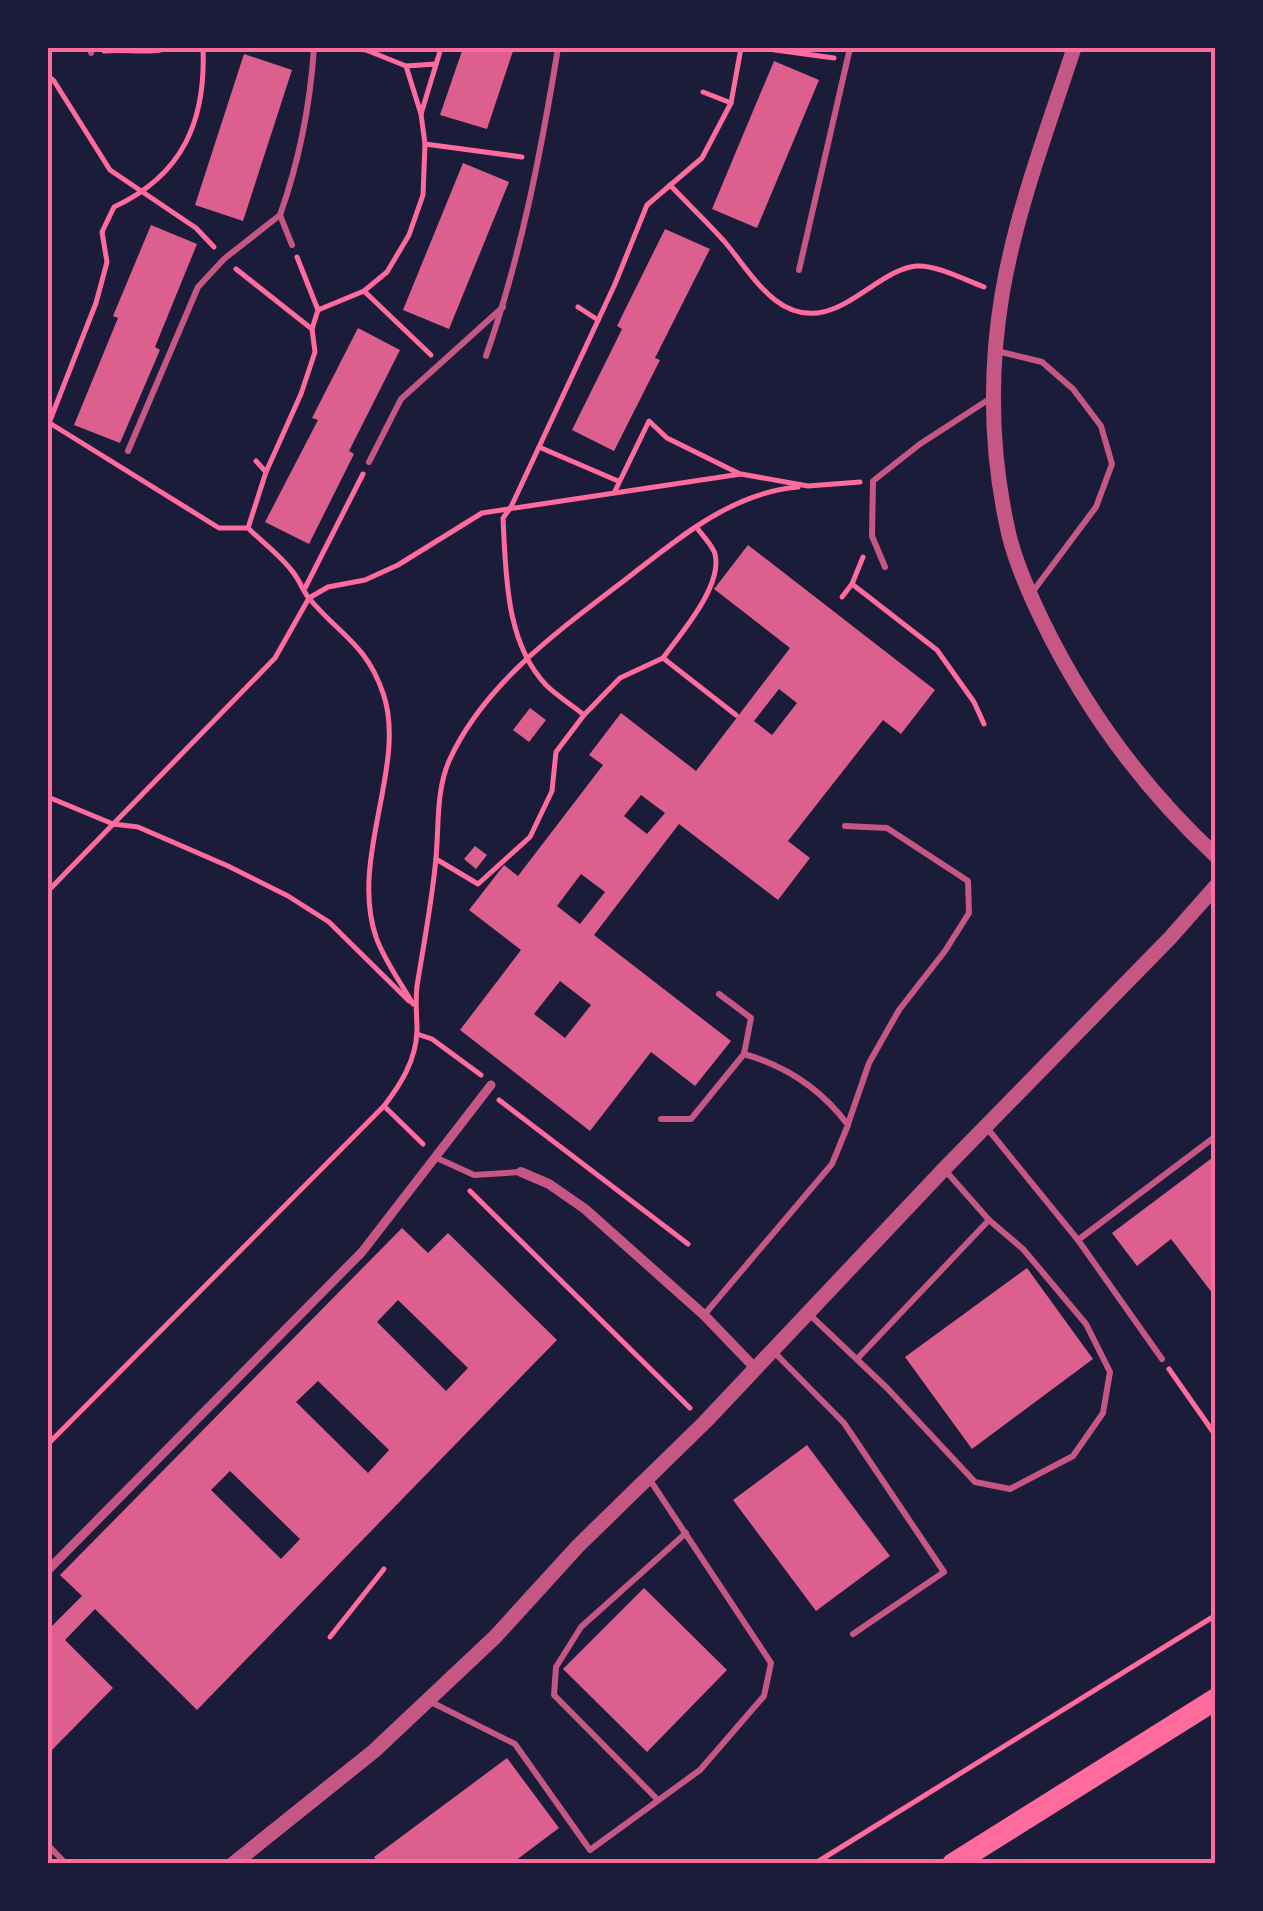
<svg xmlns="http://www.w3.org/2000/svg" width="1263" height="1911" font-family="Cabin,sans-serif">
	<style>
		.building { fill: #dd5f8e; fill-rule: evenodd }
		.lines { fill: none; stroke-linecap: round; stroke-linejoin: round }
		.path { stroke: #ff6b9d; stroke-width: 5 }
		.service { stroke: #c65784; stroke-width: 6 }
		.pedestrian { stroke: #c65784; stroke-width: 9 }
		.minor { stroke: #c65784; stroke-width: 10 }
		.tertiary { stroke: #c65784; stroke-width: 15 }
		.trunk { stroke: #ff6b9d; stroke-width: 22 }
		.neatline { fill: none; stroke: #ff6b9d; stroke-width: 4 }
	</style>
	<rect width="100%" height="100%" fill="#1b1b3a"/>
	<g class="building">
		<path d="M 463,48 L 514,48 L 487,129 L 440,115 Z"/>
		<path d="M 244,54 L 292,70 L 243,221 L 195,205 Z"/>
		<path d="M 774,61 L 819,80 L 757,228 L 712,209 Z"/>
		<path d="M 463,163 L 509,182 L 449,329 L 403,310 Z"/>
		<path d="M 151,225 L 197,244 L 155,347 L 160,350 L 120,443 L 74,425 L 118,318 L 113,316 Z"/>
		<path d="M 665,229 L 710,249 L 655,358 L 660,360 L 614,451 L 572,430 L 622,329 L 617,326 Z"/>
		<path d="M 358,328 L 400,350 L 349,451 L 354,454 L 309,544 L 265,522 L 318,420 L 312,418 Z"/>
		<path d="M 748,545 L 935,690 L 901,734 L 883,720 L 788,841 L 810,858 L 778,900 L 679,824 L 594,935 L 731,1041 L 695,1086 L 651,1052 L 590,1131 L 460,1030 L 521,950 L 469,910 L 504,865 L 518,876 L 603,765 L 589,755 L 621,713 L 696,771 L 790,648 L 714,589 ZM 779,689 L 797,703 L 772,735 L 754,721 ZM 641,795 L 665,813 L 647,834 L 624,816 ZM 581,874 L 605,892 L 580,924 L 557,906 ZM 560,981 L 591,1005 L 565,1038 L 534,1014 Z"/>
		<path d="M 530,708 L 546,720 L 529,742 L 513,730 Z"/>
		<path d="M 475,846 L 487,855 L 476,869 L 464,859 Z"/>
		<path d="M 1216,1155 L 1216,1298 L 1171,1239 L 1137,1266 L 1112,1233 Z"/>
		<path d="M 402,1228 L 428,1253 L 448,1233 L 557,1340 L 197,1710 L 95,1609 L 65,1640 L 113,1688 L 48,1754 L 48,1624 L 51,1627 L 82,1596 L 60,1575 ZM 398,1300 L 468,1368 L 446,1391 L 377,1322 ZM 318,1381 L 389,1450 L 368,1473 L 296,1402 ZM 230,1471 L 300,1539 L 281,1559 L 211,1490 Z"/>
		<path d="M 1027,1268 L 1093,1359 L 972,1449 L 905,1357 Z"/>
		<path d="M 807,1445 L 890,1556 L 816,1611 L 733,1500 Z"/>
		<path d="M 644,1588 L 727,1670 L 647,1752 L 563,1669 Z"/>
		<path d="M 507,1758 L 559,1828 L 511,1864 L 379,1864 L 374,1857 Z"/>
	</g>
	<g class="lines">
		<g class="path">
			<path d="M 347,48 L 366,50 L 406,66 L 421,114"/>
			<path d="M 761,48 L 834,58"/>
			<path d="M 104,51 C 125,49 148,54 169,48"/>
			<path d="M 406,66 L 436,64"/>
			<path d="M 48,76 L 54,81 L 110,170 L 196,228 L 214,247"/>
			<path d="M 703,92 L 731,103"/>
			<path d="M 425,144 L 522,157"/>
			<path d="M 670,185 C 688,204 707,222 724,241 C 741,261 755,284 775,300 C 831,343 873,269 917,266 C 937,265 965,280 984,287"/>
			<path d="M 236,269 L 312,329"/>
			<path d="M 364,291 L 431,355"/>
			<path d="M 578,307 L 598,320"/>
			<path d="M 318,310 L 364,291 L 387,272 L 409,235 L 423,195 L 425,144 L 421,114 L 441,48"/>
			<path d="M 48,422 L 219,528 L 248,528"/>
			<path d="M 49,423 L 96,303 L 107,262 L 102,232 L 114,207 C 183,175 206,121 203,48"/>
			<path d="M 539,447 L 618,481"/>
			<path d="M 256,461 L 266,472 L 301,394 L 315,352 L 312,329 L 318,310 L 297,257"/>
			<path d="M 266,472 L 248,528 C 262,542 280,555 292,571 C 299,579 302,589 308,597 C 338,634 366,643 383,693 C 408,764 349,858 376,937 C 384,960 401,983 413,1004"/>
			<path d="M 615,491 L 649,421 L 667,438 L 738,473"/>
			<path d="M 852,584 L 937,650 L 974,702 L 984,724"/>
			<path d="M 305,588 L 363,474"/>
			<path d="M 842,597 L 852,584 L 863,557"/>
			<path d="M 663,658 C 681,633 723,586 715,554 C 713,546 703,536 697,528"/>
			<path d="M 584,715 C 572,705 557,696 546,685 C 505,642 506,573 503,518 L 511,507 L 615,284 L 647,205 L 702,158 L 731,103 L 741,48"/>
			<path d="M 48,797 L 113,824 L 138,827 L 228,866 L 288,896 L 329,922 L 409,1001"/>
			<path d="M 436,859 L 478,884 L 530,837 L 552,791 L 556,752 L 584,715 L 620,678 L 663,658 L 736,715"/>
			<path d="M 48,891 L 275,658 L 309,598 L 328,587 L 365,580 L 398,565 L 482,513 L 741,474 L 808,486 L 860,482"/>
			<path d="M 417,1034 L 432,1039 L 481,1075"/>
			<path d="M 499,1100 L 688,1244"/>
			<path d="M 384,1106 C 401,1084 416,1060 417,1031 C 417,1015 415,1002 417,986 C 424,943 432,901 436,858 C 439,826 436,791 449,761 C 483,685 558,631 621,583 C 674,542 729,493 798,487"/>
			<path d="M 470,1191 L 690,1408"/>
			<path d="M 1169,1369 L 1216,1436"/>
			<path d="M 48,1444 L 384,1106 L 423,1144"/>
			<path d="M 330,1637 L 384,1569"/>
			<path d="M 814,1864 L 1216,1615"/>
		</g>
		<g class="service">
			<path d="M 90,48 L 91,53"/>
			<path d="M 48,50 L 50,48"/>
			<path d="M 292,245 L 280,215 C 300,159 310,106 314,48"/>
			<path d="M 799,270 L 850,48"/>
			<path d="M 997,351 L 1042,362 L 1073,389 L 1101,426 L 1112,464 L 1096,507 L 1031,594"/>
			<path d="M 486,356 C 521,256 541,152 558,48"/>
			<path d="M 128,451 L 198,287 L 224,259 L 280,215"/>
			<path d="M 369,462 L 401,399 L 503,307"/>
			<path d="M 885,567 L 872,536 L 873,481 L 920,444 L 991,398"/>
			<path d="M 845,826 L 887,828 L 968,881 L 969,913 L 945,951 L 899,1010 L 869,1063 L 848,1124"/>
			<path d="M 719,994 L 751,1018 L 744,1054"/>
			<path d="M 661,1119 L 691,1119 L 744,1054 C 786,1066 822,1090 848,1125 L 832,1164 L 704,1315"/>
			<path d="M 987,1128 L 1078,1240 L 1162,1359"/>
			<path d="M 437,1158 L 474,1175 L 520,1172"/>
			<path d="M 1078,1240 L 1216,1136"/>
			<path d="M 809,1314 L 887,1388 L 975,1482 L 1010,1489 L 1073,1456 L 1103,1413 L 1110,1372 L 1086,1324 L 1023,1249 L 989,1220 L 944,1169"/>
			<path d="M 774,1352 L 844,1423 L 944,1572 L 853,1634"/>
			<path d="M 857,1359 L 989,1220"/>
			<path d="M 429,1701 L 515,1744 L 590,1850 L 700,1770 L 764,1696 L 771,1663 L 650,1480"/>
			<path d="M 658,1800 L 554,1695 L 556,1667 L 581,1627 L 686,1533"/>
			<path d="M 48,1845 L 66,1864"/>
		</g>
		<path class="pedestrian" d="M 48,1570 L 362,1252 L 491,1085"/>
		<path class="minor" d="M 521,1172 L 549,1184 L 585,1209 L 704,1315 L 756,1369"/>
		<g class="tertiary">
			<path d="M 1074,48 C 1048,128 1016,211 1002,295 C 989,374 991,457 1009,535 C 1016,564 1029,593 1042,620 C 1085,709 1143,788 1216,856"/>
			<path d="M 233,1864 L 374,1751 L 495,1637 L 578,1546 L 705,1422 L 944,1169 L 1170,938 L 1216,886"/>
		</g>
		<path class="trunk" d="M 953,1864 L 1216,1699"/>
	</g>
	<rect width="1263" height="1911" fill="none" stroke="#1b1b3a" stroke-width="100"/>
	<rect x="50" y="50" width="1163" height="1811" class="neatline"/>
</svg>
